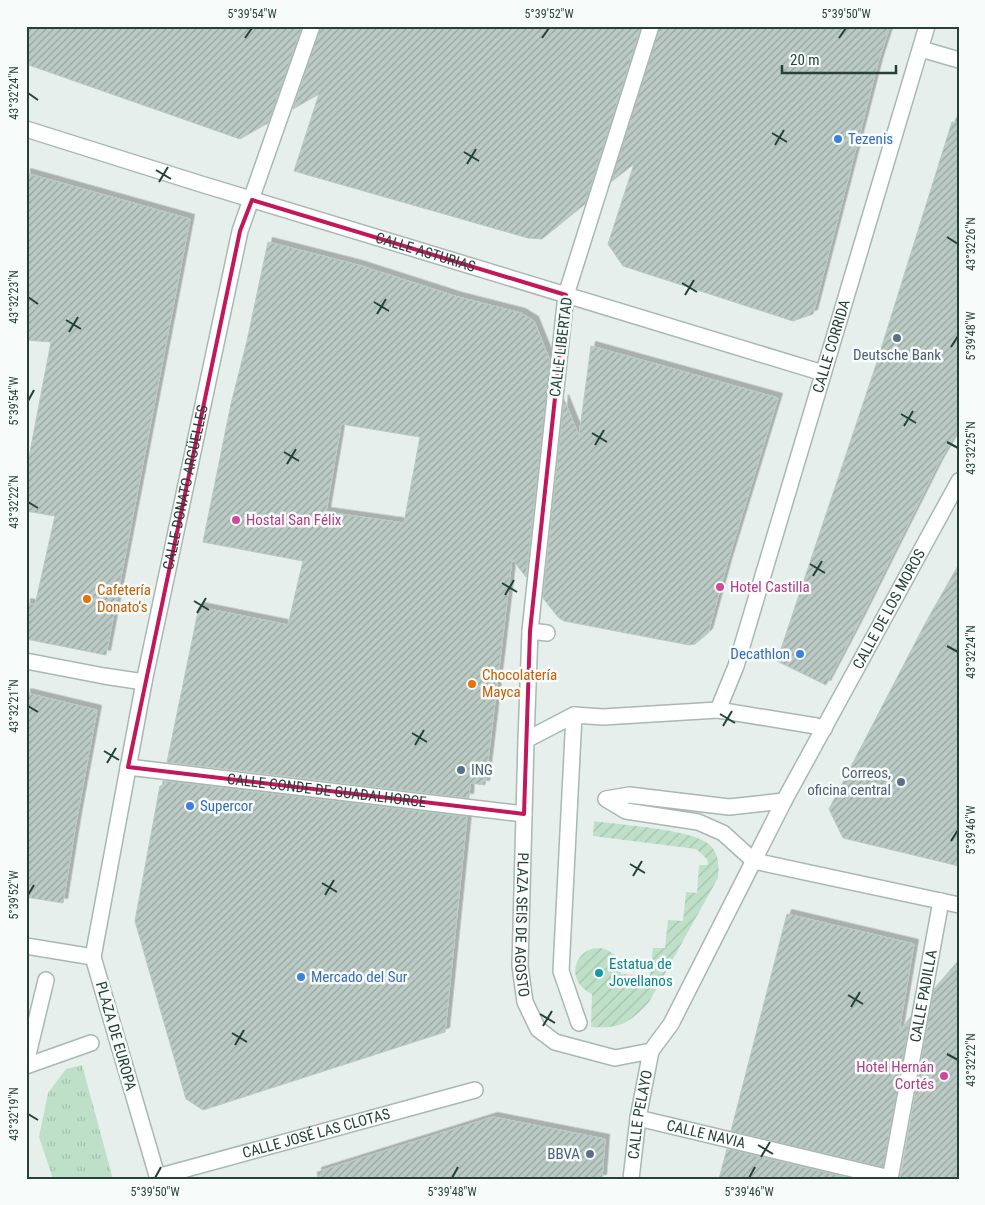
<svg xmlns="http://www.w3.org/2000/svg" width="985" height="1205" font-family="'Roboto Condensed',sans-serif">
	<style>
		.grass { fill: url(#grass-tufts) }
		.garden { fill: url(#garden-furrows) }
		.building { fill: url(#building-hatch); stroke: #b8c9c2; fill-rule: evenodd; filter: url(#shadow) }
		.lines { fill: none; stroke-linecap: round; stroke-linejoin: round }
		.minor-casing { stroke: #a8b8b2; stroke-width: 18 }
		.minor { stroke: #fff; stroke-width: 15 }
		.marked { fill: none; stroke: #c2185b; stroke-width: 4; stroke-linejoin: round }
		.ticks { fill: none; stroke: #24423a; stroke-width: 2 }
		.shop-dot { fill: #3f7fe0; stroke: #f7fbf9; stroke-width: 2 }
		.service-dot { fill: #5c6f8a; stroke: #f7fbf9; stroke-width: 2 }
		.hotel-dot { fill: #d1479c; stroke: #f7fbf9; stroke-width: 2 }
		.food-dot { fill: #e8710a; stroke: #f7fbf9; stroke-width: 2 }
		.culture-dot { fill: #0f9aa8; stroke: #f7fbf9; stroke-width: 2 }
		.labels { text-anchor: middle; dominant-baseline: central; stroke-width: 5; stroke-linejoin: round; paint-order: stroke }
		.shop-label { font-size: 15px; fill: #366cbe; stroke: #f7fbf9; text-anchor: start }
		.street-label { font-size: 15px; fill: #24423a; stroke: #f7fbf9 }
		.service-label { font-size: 15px; fill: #4e5e75; stroke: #f7fbf9; text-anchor: end }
		.hotel-label { font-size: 15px; fill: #b23c85; stroke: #f7fbf9; text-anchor: start }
		.food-label { font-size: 15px; fill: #c56008; stroke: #f7fbf9; text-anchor: start }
		.culture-label { font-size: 15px; fill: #0d838f; stroke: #f7fbf9; text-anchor: start }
		.neatline { fill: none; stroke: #24423a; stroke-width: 2 }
		.ticks-label { font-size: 12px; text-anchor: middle; fill: #24423a }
	</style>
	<defs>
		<pattern id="grass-tufts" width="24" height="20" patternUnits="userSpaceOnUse" patternTransform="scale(1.25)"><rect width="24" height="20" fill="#bfe0c8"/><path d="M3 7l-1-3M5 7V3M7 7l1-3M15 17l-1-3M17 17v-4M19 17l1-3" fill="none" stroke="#a4c1ad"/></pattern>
		<pattern id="garden-furrows" width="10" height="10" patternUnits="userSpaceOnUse" patternTransform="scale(1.25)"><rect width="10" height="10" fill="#bfe0c8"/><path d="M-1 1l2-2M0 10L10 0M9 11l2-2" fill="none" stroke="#a4c1ad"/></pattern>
		<pattern id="building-hatch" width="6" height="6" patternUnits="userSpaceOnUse" patternTransform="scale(1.25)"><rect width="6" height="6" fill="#bbcac4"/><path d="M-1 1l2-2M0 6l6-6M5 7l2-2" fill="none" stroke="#98a6a0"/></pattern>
		<filter id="shadow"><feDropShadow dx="4.5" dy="-4.5" stdDeviation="0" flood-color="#0004"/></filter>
	</defs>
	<rect width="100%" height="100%" fill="#e6efeb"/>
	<path class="grass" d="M 82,1065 L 113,1179 L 53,1179 L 39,1137 L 48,1093 L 66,1069 Z"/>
	<path class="garden" d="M 594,821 C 619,825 696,829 711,846 C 719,855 719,867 718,878 L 649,1002 C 630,1023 620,1029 591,1027 L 592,994 C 556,977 585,933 612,953 C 619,958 621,966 621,974 L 650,976 L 653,948 L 665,948 L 668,920 L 683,921 L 686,892 L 697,893 L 699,865 L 708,865 L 707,859 L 696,849 L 593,836 Z"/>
	<g class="building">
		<path d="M 26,26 L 302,26 L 268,123 L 240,139 L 26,64 Z"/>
		<path d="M 321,26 L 641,26 L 585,204 L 542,239 L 528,238 L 294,171 L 319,94 L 293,109 Z"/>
		<path d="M 660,26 L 890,26 L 878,63 L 813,314 L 793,321 L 623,266 L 608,244 L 634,164 L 611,182 Z"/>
		<path d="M 952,122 L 959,123 L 959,428 L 938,464 L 857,626 L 826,685 L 777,661 L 876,365 Z"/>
		<path d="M 26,173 L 190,219 L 106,655 L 26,639 L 26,603 L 35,605 L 55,516 L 26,511 L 26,473 L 51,342 L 26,340 Z"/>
		<path d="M 268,242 L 358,265 L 458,297 L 521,313 L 534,321 L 550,361 L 526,577 L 512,559 L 485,785 L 470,783 L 469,798 L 167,762 L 199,607 L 288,625 L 303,561 L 203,542 L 231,404 L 247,341 ZM 341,424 L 420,437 L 404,523 L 326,512 Z"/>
		<path d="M 591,346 L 778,398 L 727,564 L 708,633 L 695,644 L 689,645 L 564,621 L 558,617 L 543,598 L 564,399 L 579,436 Z"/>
		<path d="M 959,564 L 959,866 L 843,838 L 829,809 L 926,622 Z"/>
		<path d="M 26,693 L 97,710 L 77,817 L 63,903 L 26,897 Z"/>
		<path d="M 163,781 L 467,817 L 445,1032 L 203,1110 L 186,1099 L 135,921 L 160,786 L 162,786 Z"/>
		<path d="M 787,914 L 914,944 L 899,1031 L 910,1018 L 883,1167 L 731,1131 Z"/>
		<path d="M 959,960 L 959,1179 L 900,1179 L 934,989 Z"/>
		<path d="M 493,1117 L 605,1139 L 602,1179 L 318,1179 L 317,1172 Z"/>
		<path d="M 727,1149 L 853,1179 L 719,1179 Z"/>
	</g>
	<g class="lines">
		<defs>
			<g id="minor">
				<path id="s1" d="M 651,26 L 566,295 L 530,631 L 526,740 L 520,966 L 525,1002 L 538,1029 L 555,1042 L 615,1058 L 651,1051 L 671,1024 L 784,801 L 959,481"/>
				<path d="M 921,49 L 959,60"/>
				<path id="s2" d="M 26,129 L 201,184 L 823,373"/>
				<path d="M 530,631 L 547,633"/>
				<path d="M 26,661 L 104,676 L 144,682"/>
				<path id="s3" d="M 824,729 L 816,726 L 718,710 L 736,666 L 927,26"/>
				<path d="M 526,740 L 574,715"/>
				<path id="s4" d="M 128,767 L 524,814"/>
				<path d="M 784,801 L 729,807 L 629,795 L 606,799 L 626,811 L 698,822 L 723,833 L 754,861 L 959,905"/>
				<path d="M 26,946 L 93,957"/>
				<path d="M 579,1023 L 561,971 L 574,715 L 603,717 L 718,710"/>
				<path d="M 26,1063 L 46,980"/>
				<path d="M 26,1066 L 91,1043"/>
				<path id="s5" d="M 638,1118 L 890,1178"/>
				<path id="s6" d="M 157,1177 L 475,1090"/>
				<path id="s7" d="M 158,1179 L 93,957 L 144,682 L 240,231 L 312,26"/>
				<path id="s8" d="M 631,1179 L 638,1118 L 651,1051"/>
				<path id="s9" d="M 890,1179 L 941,901"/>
			</g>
		</defs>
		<use href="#minor" class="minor-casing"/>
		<use href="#minor" class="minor"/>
	</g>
	<path class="marked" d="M 252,200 L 566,295 L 530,631 L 524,814 L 128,767 L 240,231 Z"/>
	<path class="ticks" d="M 245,38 L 252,28M 542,38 L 549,28M 839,38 L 846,28M 28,93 L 38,100M 772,133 L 787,142M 775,145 L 784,130M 464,152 L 479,161M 467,164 L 476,149M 156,170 L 171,179M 159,182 L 168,167M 947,237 L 958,244M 682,283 L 697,292M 685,295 L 694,280M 28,297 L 38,304M 374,302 L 389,311M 377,314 L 386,299M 66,320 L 81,329M 69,332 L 78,317M 951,347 L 958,336M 28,401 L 34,390M 901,414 L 916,423M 904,426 L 913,411M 592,433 L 607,442M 947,442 L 958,448M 595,445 L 604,430M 284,452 L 299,461M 287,464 L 296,449M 28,502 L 38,508M 810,564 L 825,573M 813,576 L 822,561M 502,583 L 517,592M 505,595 L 514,580M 194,601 L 209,610M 197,613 L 206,598M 947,646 L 958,652M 28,706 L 38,712M 720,714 L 735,723M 723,726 L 732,711M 412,733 L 427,742M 415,745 L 424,730M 104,751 L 119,760M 107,763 L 116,748M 951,841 L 958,830M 630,864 L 645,873M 633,876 L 642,861M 322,883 L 337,892M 28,895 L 34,885M 325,895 L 334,880M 848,995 L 863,1004M 851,1007 L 860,992M 540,1014 L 555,1023M 543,1026 L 552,1011M 232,1033 L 247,1042M 235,1045 L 244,1030M 947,1054 L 958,1060M 28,1114 L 38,1120M 758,1145 L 773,1154M 761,1157 L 770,1142M 155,1178 L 161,1167M 452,1178 L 458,1167M 749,1178 L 755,1167"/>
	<g class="shop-dot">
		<circle cx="838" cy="139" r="5"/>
		<circle cx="800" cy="654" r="5"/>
		<circle cx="190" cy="806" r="5"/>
		<circle cx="301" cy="977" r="5"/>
	</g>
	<g class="service-dot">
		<circle cx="897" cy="338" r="5"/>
		<circle cx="461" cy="770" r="5"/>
		<circle cx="901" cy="782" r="5"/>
		<circle cx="590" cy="1154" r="5"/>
	</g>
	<g class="hotel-dot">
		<circle cx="236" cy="520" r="5"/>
		<circle cx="720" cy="587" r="5"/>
		<circle cx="944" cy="1076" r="5"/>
	</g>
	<g class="food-dot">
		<circle cx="87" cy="599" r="5"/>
		<circle cx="472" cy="684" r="5"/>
	</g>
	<circle class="culture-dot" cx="599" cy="973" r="5"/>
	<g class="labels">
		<g class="shop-label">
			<text x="848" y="139">Tezenis</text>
			<text x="790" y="654" text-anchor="end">Decathlon</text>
			<text x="200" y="806">Supercor</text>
			<text x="311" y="977">Mercado del Sur</text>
		</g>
		<g class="street-label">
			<text stroke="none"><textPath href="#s2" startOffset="418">CALLE ASTURIAS</textPath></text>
			<text stroke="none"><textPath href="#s3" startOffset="489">CALLE CORRIDA</textPath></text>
			<text transform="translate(561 347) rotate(-83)">CALLE LIBERTAD</text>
			<text stroke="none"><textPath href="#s7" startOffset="710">CALLE DONATO ARGÜELLES</textPath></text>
			<text stroke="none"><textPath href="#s1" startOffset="1644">CALLE DE LOS MOROS</textPath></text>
			<text stroke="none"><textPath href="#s4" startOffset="200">CALLE CONDE DE GUADALHORCE</textPath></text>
			<text stroke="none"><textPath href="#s1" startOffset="914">PLAZA SEIS DE AGOSTO</textPath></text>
			<text stroke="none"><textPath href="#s9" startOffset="186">CALLE PADILLA</textPath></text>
			<text transform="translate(116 1036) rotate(74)">PLAZA DE EUROPA</text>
			<text stroke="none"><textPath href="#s8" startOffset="65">CALLE PELAYO</textPath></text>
			<text stroke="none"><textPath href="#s6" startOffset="165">CALLE JOSÉ LAS CLOTAS</textPath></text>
			<text stroke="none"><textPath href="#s5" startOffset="70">CALLE NAVIA</textPath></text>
		</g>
		<g class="service-label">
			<text x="897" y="355" text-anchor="middle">Deutsche Bank</text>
			<text x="471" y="770" text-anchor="start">ING</text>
			<text x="891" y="773">Correos,<tspan x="891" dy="17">oficina central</tspan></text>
			<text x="580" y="1154">BBVA</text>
		</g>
		<g class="hotel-label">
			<text x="246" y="520">Hostal San Félix</text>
			<text x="730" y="587">Hotel Castilla</text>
			<text x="934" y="1067" text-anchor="end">Hotel Hernán<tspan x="934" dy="17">Cortés</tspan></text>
		</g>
		<g class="food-label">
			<text x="97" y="590">Cafetería<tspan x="97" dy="17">Donato‘s</tspan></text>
			<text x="482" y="675">Chocolatería<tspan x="482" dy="17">Mayca</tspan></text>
		</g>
		<g class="culture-label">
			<text x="609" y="964">Estatua de<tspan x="609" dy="17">Jovellanos</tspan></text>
		</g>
	</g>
	<rect width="985" height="1205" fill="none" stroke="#f7fbf9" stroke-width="55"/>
	<path d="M782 65v8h114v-8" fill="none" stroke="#24423a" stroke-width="2.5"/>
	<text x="790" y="65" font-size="15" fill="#24423a" stroke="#f7fbf9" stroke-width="4" paint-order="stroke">20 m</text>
	<rect x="28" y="28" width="930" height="1150" class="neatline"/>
	<g class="ticks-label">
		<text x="252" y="18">5°39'54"W</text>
		<text x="549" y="18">5°39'52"W</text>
		<text x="846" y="18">5°39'50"W</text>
		<text transform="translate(14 93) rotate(-90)" y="4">43°32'24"N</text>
		<text transform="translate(971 244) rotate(-90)" y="4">43°32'26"N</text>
		<text transform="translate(14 297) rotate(-90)" y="4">43°32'23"N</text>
		<text transform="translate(971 336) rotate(-90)" y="4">5°39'48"W</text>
		<text transform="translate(14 401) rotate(-90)" y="4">5°39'54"W</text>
		<text transform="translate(971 448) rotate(-90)" y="4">43°32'25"N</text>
		<text transform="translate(14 502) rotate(-90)" y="4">43°32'22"N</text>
		<text transform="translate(971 652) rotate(-90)" y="4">43°32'24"N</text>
		<text transform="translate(14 706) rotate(-90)" y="4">43°32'21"N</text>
		<text transform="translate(971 830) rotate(-90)" y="4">5°39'46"W</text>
		<text transform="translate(14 895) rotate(-90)" y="4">5°39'52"W</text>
		<text transform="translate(971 1060) rotate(-90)" y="4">43°32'22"N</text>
		<text transform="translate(14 1114) rotate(-90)" y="4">43°32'19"N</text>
		<text x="155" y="1196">5°39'50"W</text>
		<text x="452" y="1196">5°39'48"W</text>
		<text x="749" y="1196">5°39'46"W</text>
	</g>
</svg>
